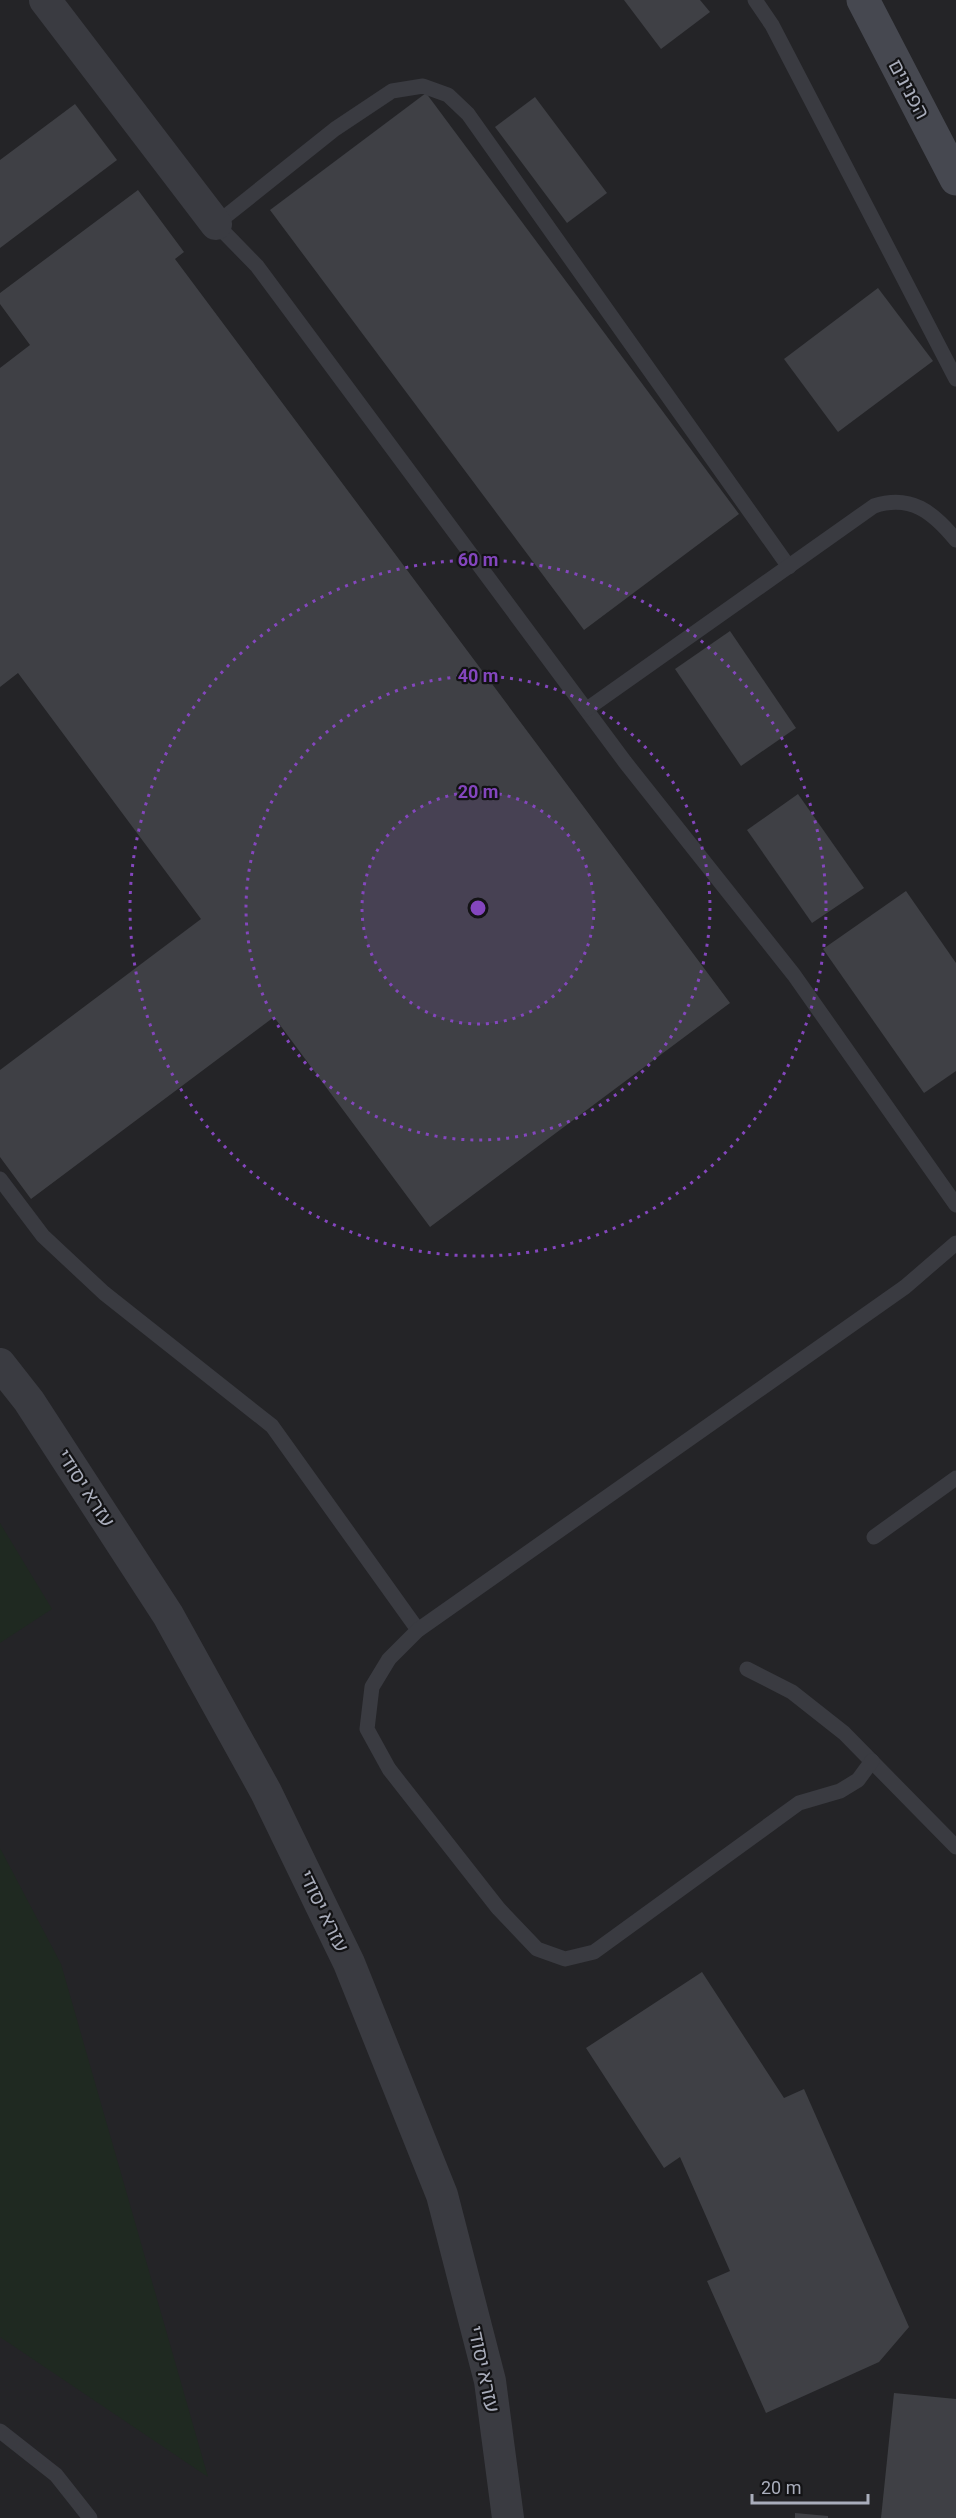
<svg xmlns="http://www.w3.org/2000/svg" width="956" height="2518" font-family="Roboto,'Noto Sans Hebrew',sans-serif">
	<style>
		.built { fill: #242427 }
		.green { fill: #1f2921 }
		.building { fill: #3f4045 }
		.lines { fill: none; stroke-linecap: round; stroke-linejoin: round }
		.lane { stroke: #3a3b41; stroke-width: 15 }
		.street { stroke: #3a3b41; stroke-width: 32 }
		.secondary { stroke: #464850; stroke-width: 33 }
		.ring { fill: none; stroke: #8446be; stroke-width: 3; stroke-dasharray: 3 6 }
		.labels { text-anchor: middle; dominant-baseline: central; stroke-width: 4.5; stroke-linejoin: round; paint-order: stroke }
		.street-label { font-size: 20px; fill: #a9adbb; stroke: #131315 }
		.centre { fill: #8446be; stroke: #131315; stroke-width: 3 }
		.ring-label { font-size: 18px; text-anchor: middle; font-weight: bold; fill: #8446be; stroke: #131315; stroke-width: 4.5; stroke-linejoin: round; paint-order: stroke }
	</style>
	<rect width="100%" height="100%" fill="#18181a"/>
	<rect class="built" x="0" y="0" width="956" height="2518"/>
	<g class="green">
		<path d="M 0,1523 L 52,1609 L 0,1643 Z"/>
		<path d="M 0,1848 L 61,1964 L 208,2477 L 0,2337 Z"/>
	</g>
	<g class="building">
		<path d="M 624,0 L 700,0 L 710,12 L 661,49 Z"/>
		<path d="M 426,93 L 739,514 L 584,630 L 270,210 Z"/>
		<path d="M 535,97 L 607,193 L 567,223 L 495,127 Z"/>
		<path d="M 75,104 L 117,160 L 0,248 L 0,160 Z"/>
		<path d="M 138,190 L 184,252 L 175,259 L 730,1003 L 430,1227 L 274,1017 L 31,1199 L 0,1157 L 0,1070 L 201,919 L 18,673 L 0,687 L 0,368 L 30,345 L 0,304 L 0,293 Z"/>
		<path d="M 878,288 L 933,361 L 838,432 L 784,359 Z"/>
		<path d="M 730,631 L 796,728 L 741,766 L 675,669 Z"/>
		<path d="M 798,794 L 864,888 L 812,923 L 747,830 Z"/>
		<path d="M 906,891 L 956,963 L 956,1071 L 924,1093 L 823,949 Z"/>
		<path d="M 702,1972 L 784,2098 L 804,2089 L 909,2327 L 879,2362 L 766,2413 L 707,2281 L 730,2271 L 680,2157 L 664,2168 L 586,2048 Z"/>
		<path d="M 894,2393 L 956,2399 L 956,2518 L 881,2518 Z"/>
		<path d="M 795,2513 L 828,2516 L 828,2518 L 795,2518 Z"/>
	</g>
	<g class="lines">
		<g class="lane">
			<path d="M 755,0 L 772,25 L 956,379"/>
			<path d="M 789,567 L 468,114 L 448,95 L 423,86 L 392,91 L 335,129 L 216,224 L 257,266 L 625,762 L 794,975 L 956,1205"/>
			<path d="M 587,709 L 874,506 C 911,494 933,512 956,540"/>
			<path d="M 0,1179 L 43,1236 L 104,1293 L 272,1426 L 418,1630"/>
			<path d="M 874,1537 L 956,1478"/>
			<path d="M 747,1669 L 792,1692 L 844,1733 L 956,1847"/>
			<path d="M 872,1761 L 858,1780 L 840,1791 L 799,1803 L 594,1952 L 565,1959 L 537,1949 L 498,1908 L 389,1769 L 367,1729 L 372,1687 L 389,1659 L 418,1630 L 905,1287 L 956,1243"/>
			<path d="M 0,2431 L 56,2475 L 90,2518"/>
		</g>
		<g class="street">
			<path d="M 45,0 L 216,224"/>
			<path d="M 0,1364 L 29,1401 L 168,1615 L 266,1792 L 349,1963 L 442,2195 L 490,2381 L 508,2518"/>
		</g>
		<path class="secondary" d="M 863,0 L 956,179"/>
	</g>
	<circle cx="478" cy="908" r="116" fill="#8446be" fill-opacity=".12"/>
	<g class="ring">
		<circle cx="478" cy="908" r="116"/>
		<circle cx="478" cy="908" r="232"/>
		<circle cx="478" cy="908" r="348"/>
	</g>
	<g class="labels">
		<g class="street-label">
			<text transform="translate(909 89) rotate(62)">הפנינים</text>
			<text transform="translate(86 1488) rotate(57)">עזרא יסודי</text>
			<text transform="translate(324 1911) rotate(64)">עזרא יסודי</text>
			<text transform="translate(484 2369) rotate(78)">עזרא יסודי</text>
		</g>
	</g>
	<circle cx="478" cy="908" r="9" class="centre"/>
	<g class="ring-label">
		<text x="478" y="566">60 m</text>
		<text x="478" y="682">40 m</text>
		<text x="478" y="798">20 m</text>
	</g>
	<path d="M752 2494v9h116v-9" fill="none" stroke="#a9adbb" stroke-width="3"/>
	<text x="761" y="2494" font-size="18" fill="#a9adbb" stroke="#131315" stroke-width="4.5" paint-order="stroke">20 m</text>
</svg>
